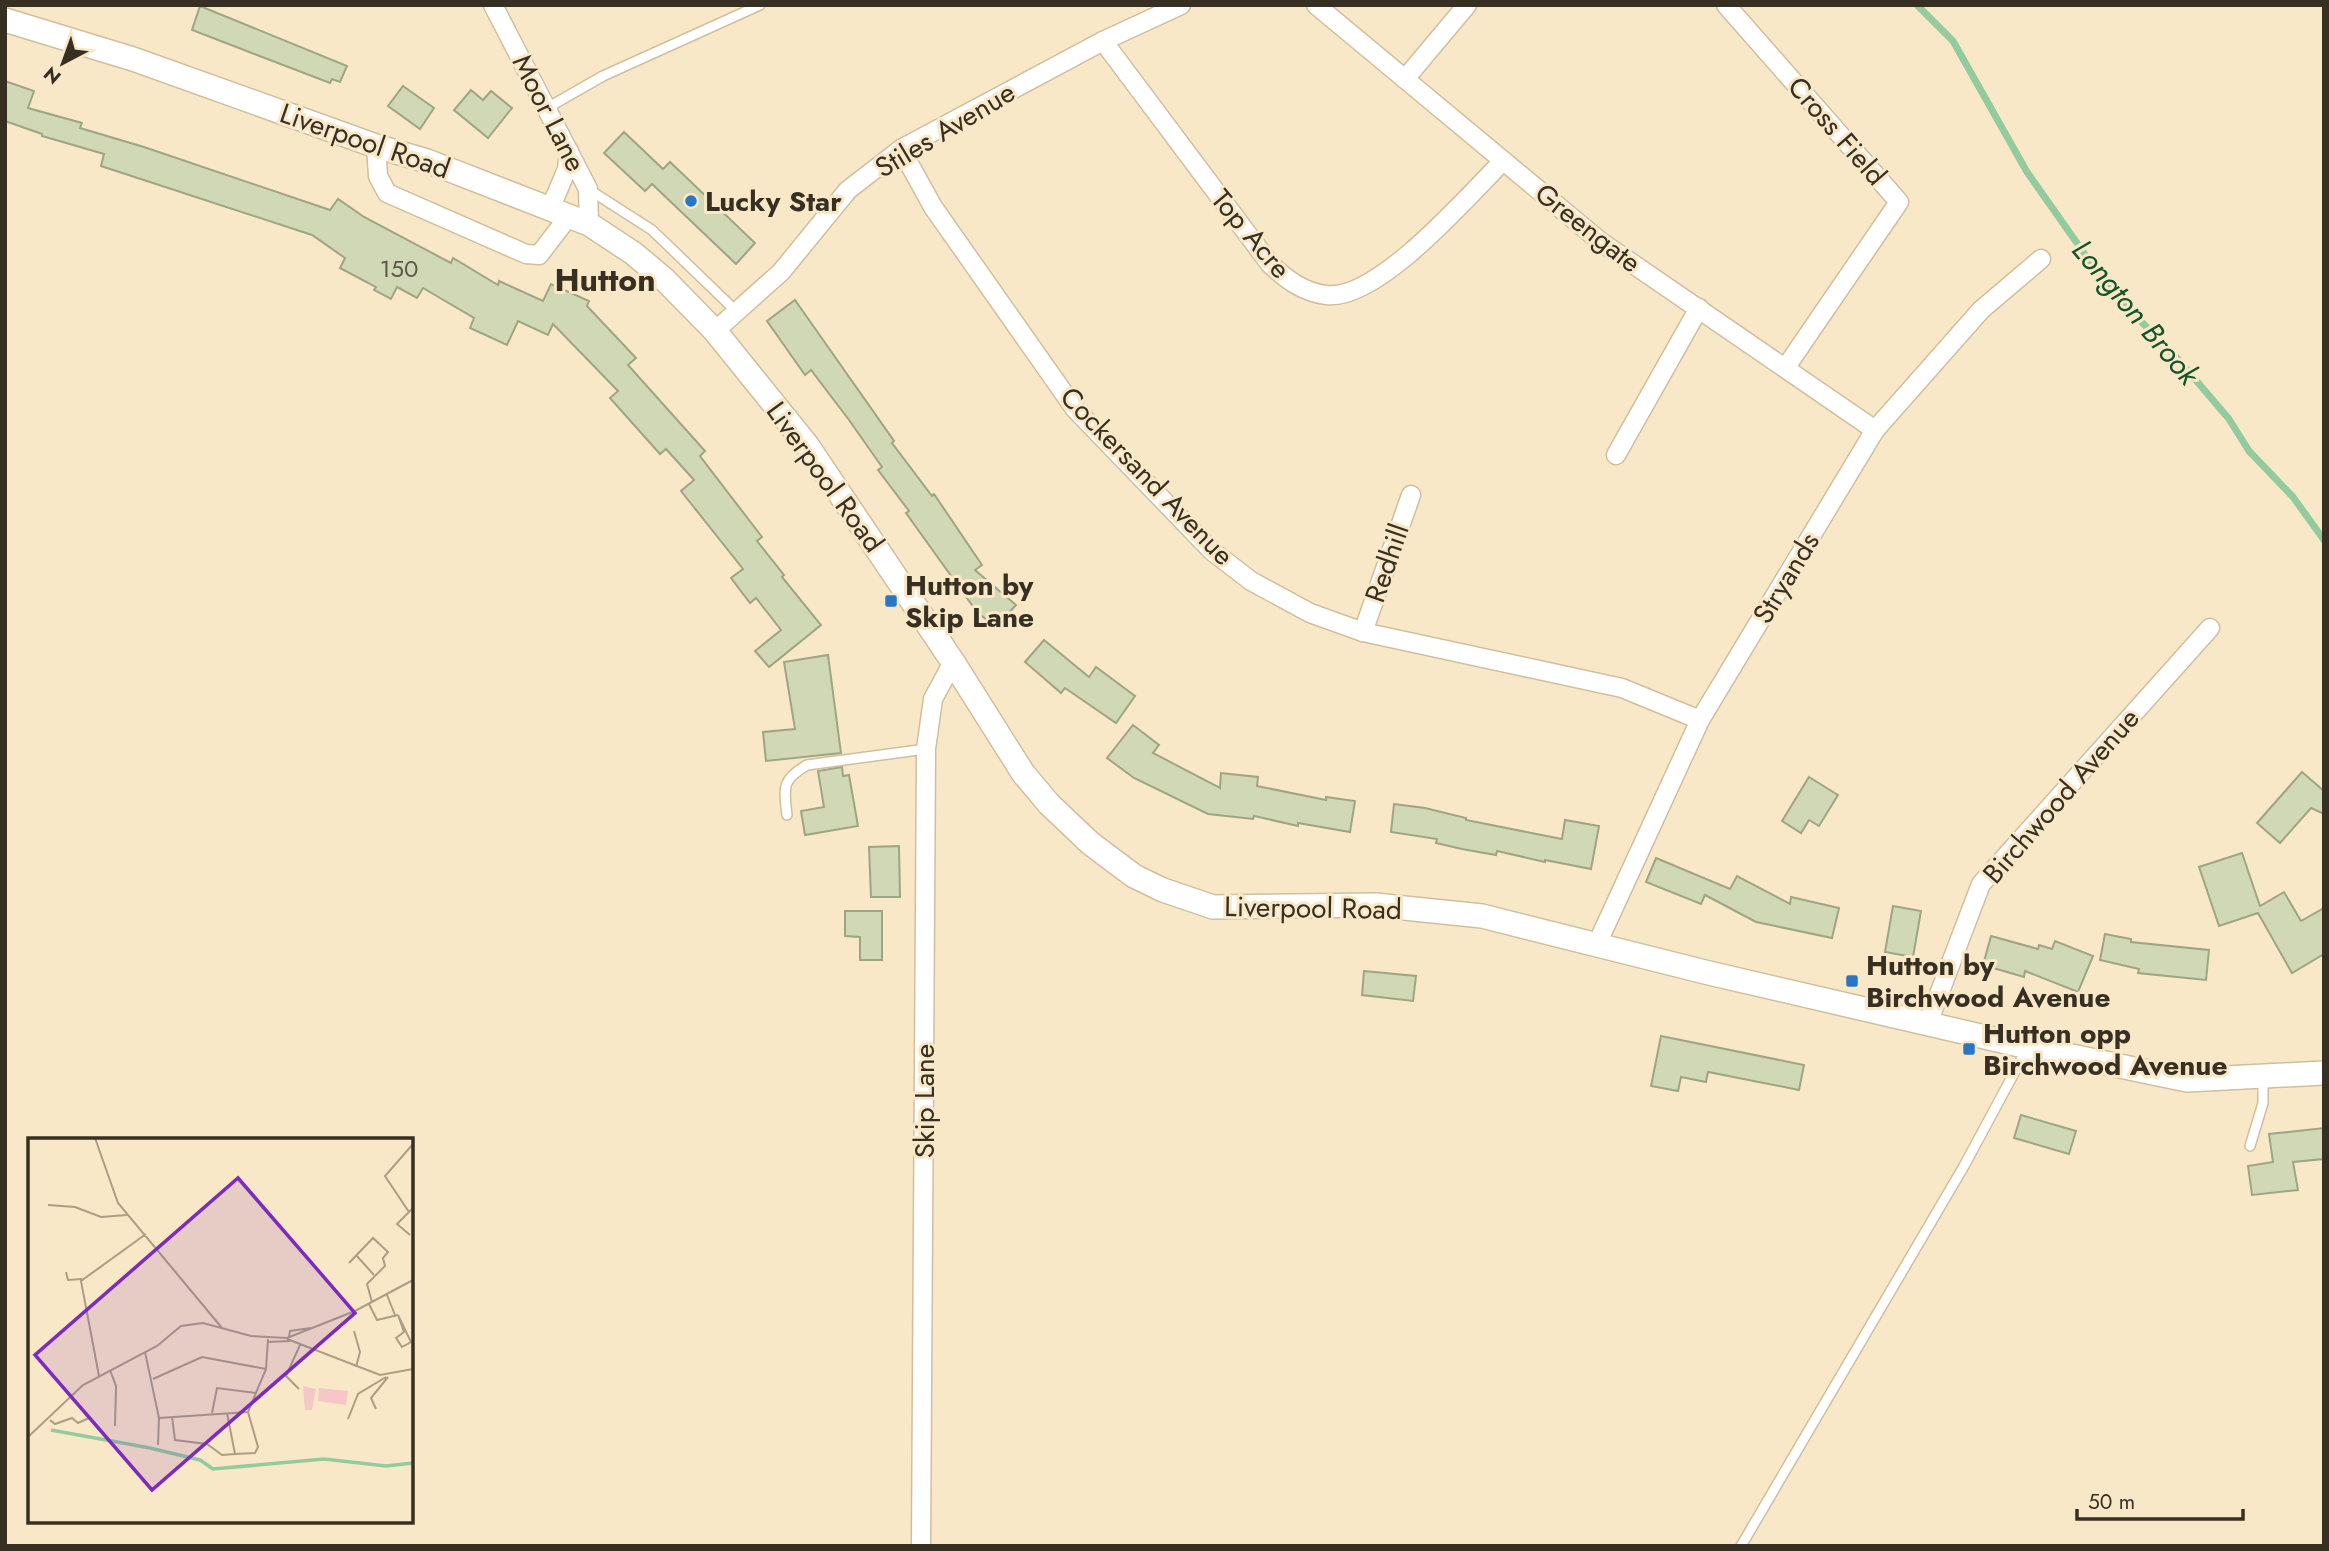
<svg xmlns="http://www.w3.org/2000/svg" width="2329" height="1551" font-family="Jost,sans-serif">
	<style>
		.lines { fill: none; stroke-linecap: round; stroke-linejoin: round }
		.stream { stroke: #93cb9f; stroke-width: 7 }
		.building { fill: #d1d8b5; stroke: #9fa584; stroke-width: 2 }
		.service-casing { stroke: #d0bf9f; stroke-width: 12 }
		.minor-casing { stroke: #d0bf9f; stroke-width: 21 }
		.tertiary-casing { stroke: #d0bf9f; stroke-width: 26 }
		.service { stroke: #fff; stroke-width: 9 }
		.minor { stroke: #fff; stroke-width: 18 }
		.tertiary { stroke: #fff; stroke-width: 23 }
		.poi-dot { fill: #2876c5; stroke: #f9e8c7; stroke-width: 2.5 }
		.labels { text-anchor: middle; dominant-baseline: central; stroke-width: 6; stroke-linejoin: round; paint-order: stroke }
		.number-label { font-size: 24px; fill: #5d5947 }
		.street-label { font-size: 28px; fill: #362f22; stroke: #f9e8c7 }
		.poi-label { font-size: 28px; font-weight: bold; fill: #362f22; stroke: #f9e8c7; text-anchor: start }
		.water-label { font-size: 30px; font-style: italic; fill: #145229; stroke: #f9e8c7 }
		.quarter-label { font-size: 32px; font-weight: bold; fill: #362f22; stroke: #f9e8c7 }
		.inset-river { fill: none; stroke: #93cb9f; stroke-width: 3.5 }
		.inset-road { fill: none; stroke: #ab9e85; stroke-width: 2 }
		.view { fill: #7b2cbf; fill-opacity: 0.15; stroke: #7b2cbf; stroke-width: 3.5 }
		.inset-edge { fill: none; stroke: #362f22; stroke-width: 3.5 }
	</style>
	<rect width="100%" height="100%" fill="#f9e8c7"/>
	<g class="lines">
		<path class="stream" d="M 1917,5 L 1953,41 L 2027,172 L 2110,290 L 2177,358 L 2229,419 L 2249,451 L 2293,497 L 2324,540"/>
	</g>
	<g class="building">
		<path d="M 200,6 L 347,66 L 340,82 L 332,79 L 330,83 L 192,30 Z"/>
		<path d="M 5,81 L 34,91 L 28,108 L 82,123 L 80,128 L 144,147 L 330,210 L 338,199 L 364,217 L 451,263 L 453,258 L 498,285 L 499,281 L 543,301 L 551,284 L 589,301 L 587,306 L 636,358 L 628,365 L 705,451 L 700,456 L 762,537 L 757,541 L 784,575 L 782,577 L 821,625 L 769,667 L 755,651 L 781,630 L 756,598 L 750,603 L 731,578 L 743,569 L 681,491 L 694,480 L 666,449 L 660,454 L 610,398 L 618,391 L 553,324 L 548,335 L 518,321 L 507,345 L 470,328 L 474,318 L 423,288 L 417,298 L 397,287 L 391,299 L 374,290 L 376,287 L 340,268 L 345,258 L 312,235 L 101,166 L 104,154 L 42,136 L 42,134 L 5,121 Z"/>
		<path d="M 403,86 L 434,108 L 420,129 L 388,106 Z"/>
		<path d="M 471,90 L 483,100 L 491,91 L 512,108 L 488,138 L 454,110 Z"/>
		<path d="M 624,132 L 663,169 L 670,162 L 755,243 L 736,264 L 652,184 L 645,191 L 604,153 Z"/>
		<path d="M 795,300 L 894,441 L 892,443 L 932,496 L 934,494 L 982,565 L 975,570 L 1016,605 L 998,625 L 991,617 L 988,621 L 977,612 L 906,513 L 909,511 L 878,470 L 882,467 L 849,420 L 811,370 L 805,375 L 767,321 Z"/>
		<path d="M 1044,640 L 1089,677 L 1096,667 L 1135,696 L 1116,723 L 1065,688 L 1061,693 L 1025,662 Z"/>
		<path d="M 828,655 L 841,753 L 766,761 L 763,732 L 795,729 L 784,662 Z"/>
		<path d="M 1133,725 L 1159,745 L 1153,753 L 1220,788 L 1221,773 L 1258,777 L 1257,786 L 1326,800 L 1326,797 L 1355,801 L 1350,832 L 1298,823 L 1298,826 L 1254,816 L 1253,819 L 1208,814 L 1134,778 L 1107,758 Z"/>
		<path d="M 842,767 L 843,776 L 849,775 L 858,826 L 805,835 L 801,811 L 824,807 L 818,771 Z"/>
		<path d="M 2302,772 L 2324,791 L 2324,814 L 2311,808 L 2280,843 L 2257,823 Z"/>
		<path d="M 1809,777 L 1838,795 L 1819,826 L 1809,820 L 1801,833 L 1782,821 Z"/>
		<path d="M 1394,804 L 1425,808 L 1466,818 L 1466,820 L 1562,839 L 1565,820 L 1599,826 L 1591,869 L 1545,860 L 1545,862 L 1497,851 L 1496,855 L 1462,849 L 1436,843 L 1437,839 L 1391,832 Z"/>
		<path d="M 899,846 L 900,897 L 871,897 L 869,847 Z"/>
		<path d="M 2242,853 L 2260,906 L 2284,892 L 2301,921 L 2324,908 L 2324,954 L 2292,973 L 2258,913 L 2219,926 L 2199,867 Z"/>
		<path d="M 1656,858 L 1730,889 L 1737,876 L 1790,904 L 1791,897 L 1839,908 L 1832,938 L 1756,922 L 1705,895 L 1701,904 L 1646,882 Z"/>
		<path d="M 1893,906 L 1921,911 L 1913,957 L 1885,952 Z"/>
		<path d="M 845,911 L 882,911 L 882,960 L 860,960 L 860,937 L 845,936 Z"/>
		<path d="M 2105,934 L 2131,939 L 2131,942 L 2209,950 L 2206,980 L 2138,973 L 2139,969 L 2100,960 Z"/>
		<path d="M 1991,936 L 2038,949 L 2039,945 L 2052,949 L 2055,941 L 2093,956 L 2078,992 L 2025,971 L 2024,977 L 1983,965 Z"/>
		<path d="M 1364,971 L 1416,976 L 1413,1001 L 1362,995 Z"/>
		<path d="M 1661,1036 L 1804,1065 L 1799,1090 L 1708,1072 L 1706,1082 L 1681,1077 L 1678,1091 L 1651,1086 Z"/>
		<path d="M 2021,1115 L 2076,1131 L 2069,1154 L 2014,1138 Z"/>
		<path d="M 2324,1128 L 2324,1159 L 2293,1162 L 2298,1190 L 2252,1195 L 2248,1166 L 2273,1162 L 2269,1134 Z"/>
	</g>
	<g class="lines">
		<defs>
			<g id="service">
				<path d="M 547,108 L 603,76 L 760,5"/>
				<path d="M 588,189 L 652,230 L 737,312"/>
				<path d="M 787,815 C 784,788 781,780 807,765 L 926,749"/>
				<path d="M 2250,1146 L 2263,1103 L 2263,1077"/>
				<path d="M 1741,1546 L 1964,1166 L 2027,1049"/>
			</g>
			<g id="minor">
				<path d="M 493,5 L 588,189 L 589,224"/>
				<path d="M 1316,5 L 1601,242 L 1875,430"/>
				<path d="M 1726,5 L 1899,202 L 1786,367"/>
				<path d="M 1103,41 L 1270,264 C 1287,280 1303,292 1326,295 C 1377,302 1468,196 1503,161"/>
				<path d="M 1405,79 L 1467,5"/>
				<path d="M 376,146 L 378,176 L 387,193 L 526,254 L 539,255 L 569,216"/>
				<path d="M 901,149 L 933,207 L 1075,409 L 1212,551 L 1251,581 L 1310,613 L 1363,632 L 1622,688 L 1700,720"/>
				<path d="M 550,209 L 567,169 L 569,151"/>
				<path d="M 715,331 L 781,272 L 848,190 L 901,149 L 1103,41 L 1181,5"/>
				<path d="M 1616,455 L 1699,308"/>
				<path d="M 1363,632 L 1411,495"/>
				<path d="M 1597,944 L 1700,720 L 1875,430 L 1981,310 L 2041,259"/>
				<path d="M 1928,1023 L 1981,884 L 2210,628"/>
				<path d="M 921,1546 L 926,749 L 933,699 L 953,662"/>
			</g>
			<path id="tertiary" d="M 5,20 L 133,59 L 376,146 L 427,161 L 589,224 L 633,253 L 664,279 L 715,331 L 807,445 L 953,662 L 1023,773 L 1049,804 L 1090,843 L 1134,876 L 1163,890 L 1213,907 L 1375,905 L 1482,916 L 1709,973 L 2028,1047 L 2187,1080 L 2324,1073"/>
		</defs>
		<use href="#service" class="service-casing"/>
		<use href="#minor" class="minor-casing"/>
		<use href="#tertiary" class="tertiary-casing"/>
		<use href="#service" class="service"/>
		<use href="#minor" class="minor"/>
		<use href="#tertiary" class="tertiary"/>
	</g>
	<g class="poi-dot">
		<circle cx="691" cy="201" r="7"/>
		<rect x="884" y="594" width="14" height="14" rx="3.5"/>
		<rect x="1845" y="974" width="14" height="14" rx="3.5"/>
		<rect x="1962" y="1042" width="14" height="14" rx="3.5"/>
	</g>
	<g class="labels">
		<g class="number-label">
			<text x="399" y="268">150</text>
		</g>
		<g class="street-label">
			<text transform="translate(549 113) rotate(63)">Moor Lane</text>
			<text transform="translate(945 130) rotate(-31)">Stiles Avenue</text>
			<text transform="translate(1837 131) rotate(49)">Cross Field</text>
			<text transform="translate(365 141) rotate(19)">Liverpool Road</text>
			<text transform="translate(1588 228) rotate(38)">Greengate</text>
			<text transform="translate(1251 234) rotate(50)">Top Acre</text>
			<text transform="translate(1147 476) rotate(46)">Cockersand Avenue</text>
			<text transform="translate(825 477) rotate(54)">Liverpool Road</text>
			<text transform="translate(1387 563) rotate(-71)">Redhill</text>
			<text transform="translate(1786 578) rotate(-59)">Stryands</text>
			<text transform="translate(2061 796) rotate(-49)">Birchwood Avenue</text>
			<text transform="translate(1313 908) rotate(1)">Liverpool Road</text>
			<text transform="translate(924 1101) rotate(-90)">Skip Lane</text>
		</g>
		<g class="poi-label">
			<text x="705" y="201">Lucky Star</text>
			<text x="905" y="585">Hutton by<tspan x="905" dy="32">Skip Lane</tspan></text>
			<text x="1866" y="965">Hutton by<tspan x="1866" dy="32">Birchwood Avenue</tspan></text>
			<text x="1983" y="1033">Hutton opp<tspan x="1983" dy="32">Birchwood Avenue</tspan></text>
		</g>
		<g class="water-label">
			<text transform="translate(2136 312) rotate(50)">Longton Brook</text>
		</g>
		<g class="quarter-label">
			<text x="605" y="280">Hutton</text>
		</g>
	</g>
	<g transform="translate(28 1138)">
		<rect width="385" height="385" fill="#f9e8c7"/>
		<path d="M 275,248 L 288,251 L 284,272 L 277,272 ZM 291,250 L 320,253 L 318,267 L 290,263 Z" fill="#f6c6c8"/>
		<path class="inset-river" d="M 23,292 L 122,310 L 172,322 L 185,331 L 296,321 L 358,328 L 385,325"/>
		<path class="inset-road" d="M 67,0 L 90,65 L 194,190M 20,67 L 47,69 L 73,79 L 99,77M 381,74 L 357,38 L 385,6M 382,97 L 369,86 L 385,70M 328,117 L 346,137M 321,125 L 345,100 L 360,114 L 355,120 L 357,128 L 339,146 L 344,164M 38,134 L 40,142 L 54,141M 359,157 L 367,177M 341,166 L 349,182 L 370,177M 370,177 L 383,204 L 374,209 L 368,200 L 376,194 ZM 326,193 L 332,214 L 328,229M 261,199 L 262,193 L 283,190M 259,201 L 352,237 L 385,231M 239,204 L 262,203M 117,214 L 131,280 L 130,307M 82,232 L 88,248 L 87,288M 71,238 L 53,143 L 118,96M 125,241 L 174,219 L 238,231M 271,251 L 258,238 L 272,207M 348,271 L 343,260 L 360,239M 220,274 L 238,231 L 240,201M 184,275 L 189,250 L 228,255M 199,275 L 207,316M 144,279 L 147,302 L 179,306 L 194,317 L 207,316 L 227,315 L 230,309 L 220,274M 131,280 L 220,274M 320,281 L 330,256 L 358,239M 22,282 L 27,286 L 44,280 L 50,285 L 61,280M 0,299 L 55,247 L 129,208 L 153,188 L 175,185 L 223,198 L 259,200 L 327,173 L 385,142"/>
		<path class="view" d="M 210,40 L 327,175 L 124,352 L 7,217 Z"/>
		<rect width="385" height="385" class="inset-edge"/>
	</g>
	<rect width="2329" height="1551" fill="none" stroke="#362f22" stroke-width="14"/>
	<g transform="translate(63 63) rotate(221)" stroke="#f9e8c7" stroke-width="5" paint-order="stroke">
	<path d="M0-5L12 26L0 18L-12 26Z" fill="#362f22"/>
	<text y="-10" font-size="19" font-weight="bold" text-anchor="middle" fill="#362f22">N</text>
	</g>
	<path d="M2077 1509v10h166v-10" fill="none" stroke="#362f22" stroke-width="3.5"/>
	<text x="2088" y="1509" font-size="21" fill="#362f22" stroke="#f9e8c7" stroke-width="5" paint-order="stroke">50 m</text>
</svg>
